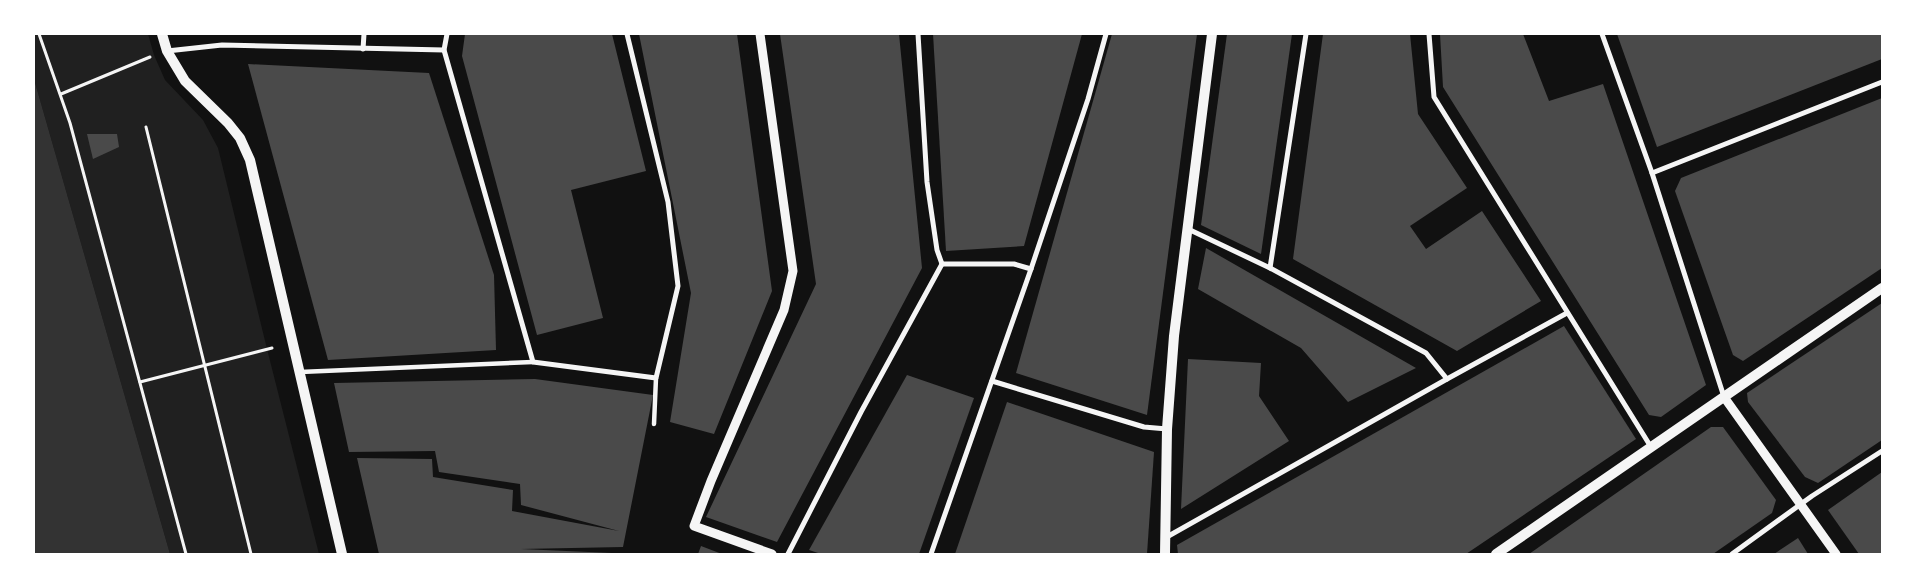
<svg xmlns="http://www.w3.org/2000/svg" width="1916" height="588" font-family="Helvetica,sans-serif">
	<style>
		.green { fill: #202020 }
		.water { fill: #333 }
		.building { fill: #4a4a4a }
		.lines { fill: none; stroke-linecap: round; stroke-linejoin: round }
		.path { stroke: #f5f5f5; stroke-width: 3 }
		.pedestrian { stroke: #f5f5f5; stroke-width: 4.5 }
		.minor { stroke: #f5f5f5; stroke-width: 5 }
		.tertiary { stroke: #f5f5f5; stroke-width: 9 }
		.secondary { stroke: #f5f5f5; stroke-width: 10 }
	</style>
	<rect width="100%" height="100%" fill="#111"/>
	<path class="green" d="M 34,34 L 148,34 L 154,55 L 165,80 L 203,120 L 218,148 L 267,349 L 319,554 L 170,554 L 34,79 Z"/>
	<path class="water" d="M 34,79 L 170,554 L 34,554 Z"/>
	<g class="building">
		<path d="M 465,34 L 612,34 L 646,171 L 571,190 L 603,318 L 537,335 L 462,56 Z"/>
		<path d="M 639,34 L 737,34 L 772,291 L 714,434 L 670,422 L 691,293 Z"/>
		<path d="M 780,34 L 899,34 L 922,268 L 777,542 L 706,517 L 816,284 Z"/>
		<path d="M 933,34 L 1082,34 L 1024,246 L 946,251 Z"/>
		<path d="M 1112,34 L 1197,34 L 1147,415 L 1016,373 Z"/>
		<path d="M 1227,34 L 1292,34 L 1261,254 L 1201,225 Z"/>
		<path d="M 1323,34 L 1410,34 L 1418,114 L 1467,188 L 1410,226 L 1426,249 L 1482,211 L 1541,301 L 1457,351 L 1293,259 Z"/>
		<path d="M 1440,34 L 1523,34 L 1549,101 L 1603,84 L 1706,385 L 1661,417 L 1649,415 L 1443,87 Z"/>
		<path d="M 1617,34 L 1882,34 L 1882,59 L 1657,147 Z"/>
		<path d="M 248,64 L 429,73 L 494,275 L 496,350 L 328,360 Z"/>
		<path d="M 1882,98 L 1882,268 L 1743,361 L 1733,355 L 1675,191 L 1681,178 Z"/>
		<path d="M 87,134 L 117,134 L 119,147 L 93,159 Z"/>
		<path d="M 1206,248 L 1416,368 L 1348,402 L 1301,348 L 1198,289 Z"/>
		<path d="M 1882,303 L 1882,440 L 1818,483 L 1805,477 L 1748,402 L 1747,393 Z"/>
		<path d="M 1564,326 L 1636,439 L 1466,554 L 1178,554 L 1177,545 Z"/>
		<path d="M 1188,359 L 1261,363 L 1259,396 L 1289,441 L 1181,509 Z"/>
		<path d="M 907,375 L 974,398 L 919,554 L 821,554 L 809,550 Z"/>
		<path d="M 535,379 L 653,395 L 623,547 L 521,549 L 612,553 L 612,554 L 379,554 L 357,458 L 432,459 L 433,477 L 513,490 L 512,511 L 619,531 L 521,505 L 520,484 L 439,472 L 435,451 L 349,452 L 334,383 Z"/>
		<path d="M 1007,402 L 1154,452 L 1147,554 L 955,554 Z"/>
		<path d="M 1711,427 L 1723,427 L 1776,500 L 1772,513 L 1713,554 L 1529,554 Z"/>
		<path d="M 1882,472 L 1882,554 L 1859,554 L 1828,510 Z"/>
		<path d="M 1798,538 L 1808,554 L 1774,554 Z"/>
		<path d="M 701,546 L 722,554 L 698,554 Z"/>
	</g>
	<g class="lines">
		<g class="path">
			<path d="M 39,34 L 70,123 L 186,554"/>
			<path d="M 61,94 L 150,57"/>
			<path d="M 146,127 L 251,554"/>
			<path d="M 140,382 L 272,348"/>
		</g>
		<g class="pedestrian">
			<path d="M 300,372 L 533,362"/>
			<path d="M 654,424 L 656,378"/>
		</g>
		<g class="minor">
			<path d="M 447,34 L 444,50 L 533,362 L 656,378 L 678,286 L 668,202 L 627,34"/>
			<path d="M 918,34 L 927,182 L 937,250 L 942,264"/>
			<path d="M 1429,34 L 1434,97 L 1651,447"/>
			<path d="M 1602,34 L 1652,173 L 1724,397"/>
			<path d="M 363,49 L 364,34"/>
			<path d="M 167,51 L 222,45 L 444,50"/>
			<path d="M 1652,173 L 1882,82"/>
			<path d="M 1188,229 L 1270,268 L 1426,353 L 1447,379"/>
			<path d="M 942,264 L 1014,264 L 1031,269"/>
			<path d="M 1270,268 L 1306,34"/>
			<path d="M 992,381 L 1144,427 L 1167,429"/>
			<path d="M 1165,538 L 1447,379 L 1567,313"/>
			<path d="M 788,554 L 861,412 L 942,264"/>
			<path d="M 931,554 L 1031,269 L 1088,99 L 1106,34"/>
			<path d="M 1732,554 L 1812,496 L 1882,451"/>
		</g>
		<g class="tertiary">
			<path d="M 760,34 L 793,271 L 784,310 L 711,481 L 694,526 L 772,554"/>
			<path d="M 1724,397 L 1836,554"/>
		</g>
		<g class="secondary">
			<path d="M 162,34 L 167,51 L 185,81 L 228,123 L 240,138 L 250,160 L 342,554"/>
			<path d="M 1165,554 L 1167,429 L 1174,336 L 1212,34"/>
			<path d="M 1496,554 L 1882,288"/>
		</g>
	</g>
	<rect width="1916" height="588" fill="none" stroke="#ffffff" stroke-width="70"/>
</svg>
